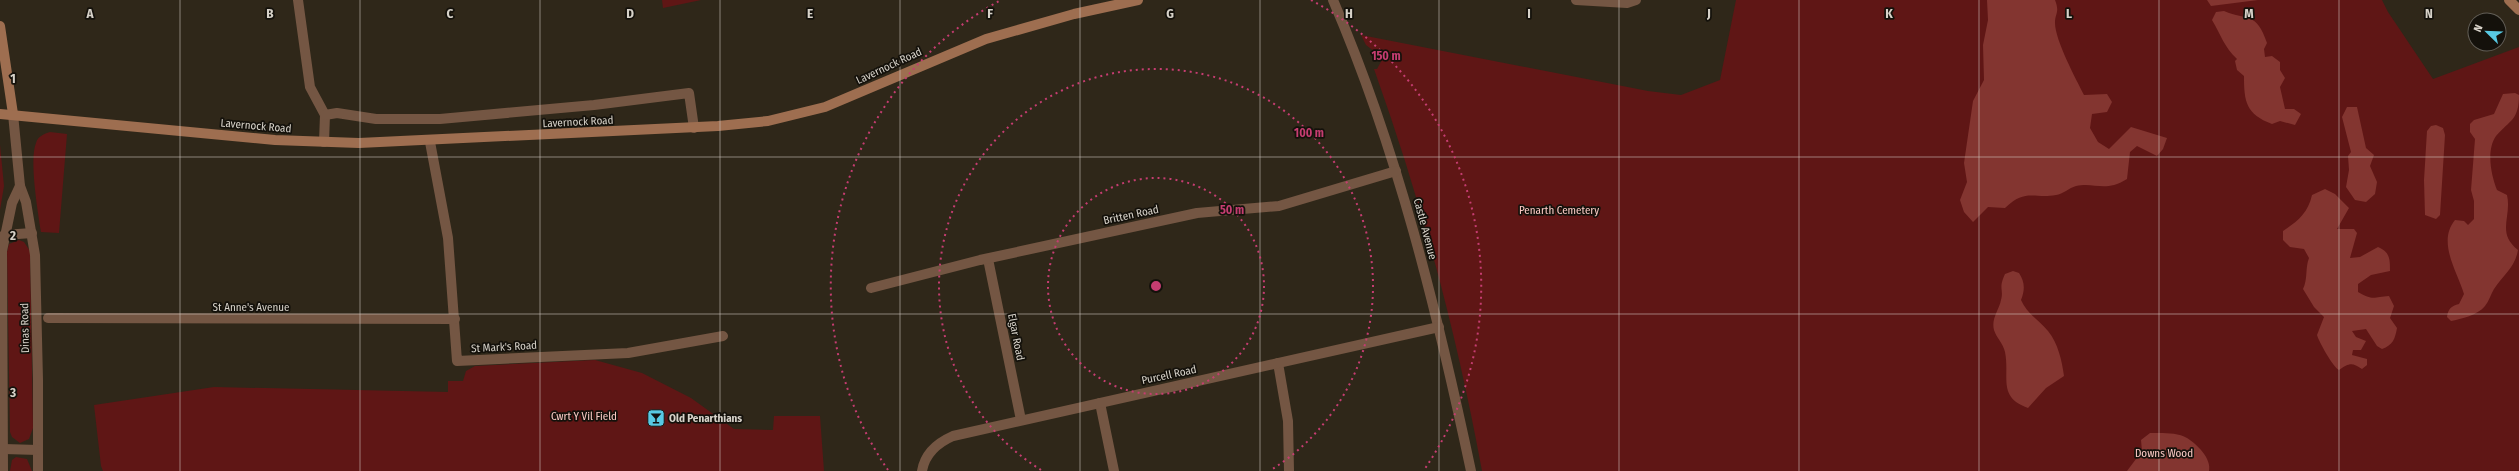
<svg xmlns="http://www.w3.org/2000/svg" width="2519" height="471" font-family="'Fira Sans Condensed',sans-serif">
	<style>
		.green { fill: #5f1615 }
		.forest { fill: #833530 }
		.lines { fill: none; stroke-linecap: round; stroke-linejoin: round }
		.street { stroke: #745643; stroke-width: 10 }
		.secondary { stroke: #9e6e50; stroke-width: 10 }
		.grid { fill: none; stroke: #d7d2c9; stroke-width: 1; stroke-opacity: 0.55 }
		.ring { fill: none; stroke: #c63d71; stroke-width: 2; stroke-dasharray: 2 4 }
		.labels { text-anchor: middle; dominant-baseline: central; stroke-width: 3.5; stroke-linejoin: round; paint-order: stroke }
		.street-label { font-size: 11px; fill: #d7d2c9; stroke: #14110b }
		.park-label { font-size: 11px; fill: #fbcac5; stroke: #14110b }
		.poi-label { font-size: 11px; font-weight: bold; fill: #d7d2c9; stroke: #14110b; text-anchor: start }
		.grid-label { font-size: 13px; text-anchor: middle; font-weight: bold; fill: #d7d2c9; stroke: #14110b; stroke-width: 3.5; stroke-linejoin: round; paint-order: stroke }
		.centre { fill: #c63d71; stroke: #14110b; stroke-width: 2 }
		.ring-label { font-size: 12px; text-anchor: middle; font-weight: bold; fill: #c63d71; stroke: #14110b; stroke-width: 3.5; stroke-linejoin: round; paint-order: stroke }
	</style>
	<rect width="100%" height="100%" fill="#2f2719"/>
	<g class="green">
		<path d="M 662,0 L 701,0 L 663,8 Z"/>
		<path d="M 1736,0 L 2382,0 L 2388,12 L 2433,79 L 2519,47 L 2519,471 L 1482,471 C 1457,334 1421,200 1374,69 L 1377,69 L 1383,58 L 1366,45 L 1361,35 L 1648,91 L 1681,95 L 1720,80 Z"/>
		<path d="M 50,132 L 67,134 L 59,233 L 41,232 C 38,213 29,159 36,143 C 38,136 44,134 50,132 Z"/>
		<path d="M 0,145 L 4,186 L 0,210 Z"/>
		<path d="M 19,240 L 24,242 L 30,251 L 33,428 L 29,439 L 20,443 L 12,437 L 10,432 L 7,252 L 9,244 Z"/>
		<path d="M 595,360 L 642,373 L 691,398 L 734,429 L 773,430 L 774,416 L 820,416 L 824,471 L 103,471 L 101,466 L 94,405 L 214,387 L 448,392 L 448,381 L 463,381 L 466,371 L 475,366 Z"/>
		<path d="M 16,457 L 27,459 L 32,471 L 10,471 L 12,460 Z"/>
	</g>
	<g class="forest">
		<path d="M 1987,0 L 2055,0 C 2060,13 2055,13 2055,23 C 2055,40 2076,79 2084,95 L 2107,94 L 2112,102 L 2107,112 L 2092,114 L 2090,128 L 2098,142 L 2109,149 L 2131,127 L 2167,138 L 2163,149 L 2157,156 L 2137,146 L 2130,152 L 2127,179 C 2104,193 2096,182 2076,186 C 2069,188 2063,194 2056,195 C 2033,199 2026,188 2005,208 L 1988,207 L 1973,222 L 1964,212 L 1960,200 L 1967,182 L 1964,163 L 1973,101 L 1984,80 L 1983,45 L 1988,20 Z"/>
		<path d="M 2207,0 L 2258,0 L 2211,6 Z"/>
		<path d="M 2224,11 C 2248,21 2256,11 2267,43 L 2264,49 L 2265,57 L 2272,56 L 2280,62 L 2280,70 L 2285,78 L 2280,87 L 2285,109 L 2294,109 L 2301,114 L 2295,125 L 2280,121 L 2272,124 C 2246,114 2244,102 2244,76 L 2237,70 L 2235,61 L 2237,59 C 2224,47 2221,35 2212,20 L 2216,12 Z"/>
		<path d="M 2515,93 L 2519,95 C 2519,120 2510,120 2496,136 C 2486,150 2491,175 2497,190 L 2507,195 C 2512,217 2496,233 2518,250 C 2515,268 2503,275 2494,289 C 2491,294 2489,301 2485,306 C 2478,315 2461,319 2451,321 L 2447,317 C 2448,309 2451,306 2459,304 L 2464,294 C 2457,271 2437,242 2455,220 L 2464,221 L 2468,225 L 2474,219 L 2474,201 L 2471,190 L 2475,139 L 2470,132 L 2470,124 L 2474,120 L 2494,114 L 2503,94 Z"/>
		<path d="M 2347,107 L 2357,107 L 2366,148 L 2374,155 L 2370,166 L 2377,182 L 2375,194 L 2366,202 L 2355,200 L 2346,187 L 2349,170 L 2348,156 L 2351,152 L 2342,117 Z"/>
		<path d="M 2436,125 L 2443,128 L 2445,135 L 2440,215 L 2436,219 L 2425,215 L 2424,180 L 2427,131 L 2431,126 Z"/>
		<path d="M 2325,189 L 2335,194 L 2349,208 L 2337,229 L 2354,229 L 2357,233 L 2350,258 L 2360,257 L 2378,247 C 2390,252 2390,259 2390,271 L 2371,275 L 2358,284 L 2358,292 C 2373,301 2374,297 2389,296 L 2394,306 L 2390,318 L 2397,328 C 2395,339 2393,345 2382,349 L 2377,346 L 2366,329 L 2352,331 L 2356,337 L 2366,341 L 2361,350 L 2353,350 L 2352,355 L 2367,359 L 2367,365 L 2362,369 C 2352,362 2349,363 2339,370 C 2333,367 2319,342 2317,335 L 2324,317 L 2314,307 L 2303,289 C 2308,279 2305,268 2309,258 L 2304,249 L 2290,247 L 2283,240 L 2283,231 C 2298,221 2308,213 2312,195 Z"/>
		<path d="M 2013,271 L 2019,273 C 2025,282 2025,290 2021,300 C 2027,314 2039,320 2048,331 C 2058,343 2062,361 2064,376 L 2046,388 L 2028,408 C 1997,397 2010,377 2005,352 C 2003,343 1996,337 1994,330 C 1991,319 1999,310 2001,300 C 2004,289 1998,289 2005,274 Z"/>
		<path d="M 2150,433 C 2161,433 2177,432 2187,438 C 2197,444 2212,459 2209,471 L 2127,471 L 2142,451 L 2141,440 Z"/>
	</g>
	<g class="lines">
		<g class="street">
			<path d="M 298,0 L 310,87 L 325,115 L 324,142"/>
			<path d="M 1333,0 C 1398,151 1437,311 1471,471"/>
			<path d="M 1576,0 L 1627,3 L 1636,0"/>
			<path d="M 13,114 L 20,186 L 26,202 L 35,255 L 38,380 L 38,471"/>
			<path d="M 325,115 L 337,113 L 376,119 L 440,119 L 594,105 L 689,93 L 694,128"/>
			<path d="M 430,142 L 448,238 L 457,361 L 628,353 L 723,336"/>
			<path d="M 4,235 L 32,233"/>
			<path d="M 988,259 L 1021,420"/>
			<path d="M 871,288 L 980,260 L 1197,213 L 1279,206 L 1396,171"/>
			<path d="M 48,318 L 455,319"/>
			<path d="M 1278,363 L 1288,421 L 1289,471"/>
			<path d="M 1100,403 L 1114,471"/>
			<path d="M 4,449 L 38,450"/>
			<path d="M 3,471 L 2,251 L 12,203 L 20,186"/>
			<path d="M 922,471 C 925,453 937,443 953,436 L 1439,327"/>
		</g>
		<g class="secondary">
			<path d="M 2509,0 L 2519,10"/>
			<path d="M 0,26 L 13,114"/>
			<path d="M 0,114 L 275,140 L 359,143 L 718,126 L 768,121 L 825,107 L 986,39 L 1074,14 L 1138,0"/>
		</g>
	</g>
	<path class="grid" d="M 180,0 L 180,471M 360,0 L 360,471M 540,0 L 540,471M 720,0 L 720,471M 900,0 L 900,471M 1080,0 L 1080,471M 1260,0 L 1260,471M 1439,0 L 1439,471M 1619,0 L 1619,471M 1799,0 L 1799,471M 1979,0 L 1979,471M 2159,0 L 2159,471M 2339,0 L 2339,471M 0,157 L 2519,157M 0,314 L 2519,314"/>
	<g class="ring">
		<circle cx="1156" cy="286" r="108"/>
		<path d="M1041 470A217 217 0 1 1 1271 470"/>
		<path d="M888 470A325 325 0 0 1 1001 0M1311 0A325 325 0 0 1 1424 470"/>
	</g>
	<defs>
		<symbol id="bar-square" viewBox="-11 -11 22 22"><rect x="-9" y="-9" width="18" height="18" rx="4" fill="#58c9e3" stroke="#14110b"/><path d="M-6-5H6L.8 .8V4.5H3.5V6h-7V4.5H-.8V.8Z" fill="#111"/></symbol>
	</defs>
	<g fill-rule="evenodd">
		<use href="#bar-square" x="646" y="408" width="20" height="20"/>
	</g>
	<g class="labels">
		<g class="street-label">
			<text transform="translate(889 66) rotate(-25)">Lavernock Road</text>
			<text transform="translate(578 122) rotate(-3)">Lavernock Road</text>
			<text transform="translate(256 126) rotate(5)">Lavernock Road</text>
			<text transform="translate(1131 215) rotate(-12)">Britten Road</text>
			<text transform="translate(1425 229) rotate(75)">Castle Avenue</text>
			<text x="251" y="307">St Anne's Avenue</text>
			<text transform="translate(25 328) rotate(-91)">Dinas Road</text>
			<text transform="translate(1016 337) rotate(79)">Elgar Road</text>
			<text transform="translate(504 347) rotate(-3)">St Mark's Road</text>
			<text transform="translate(1169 375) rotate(-12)">Purcell Road</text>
		</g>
		<g class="park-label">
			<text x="1559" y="210">Penarth Cemetery</text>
			<text x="584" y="416">Cwrt Y Vil Field</text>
			<text x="2164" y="453">Downs Wood</text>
		</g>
		<g class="poi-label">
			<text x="669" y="418">Old Penarthians</text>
		</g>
	</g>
	<g class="grid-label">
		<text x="90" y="18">A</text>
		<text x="270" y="18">B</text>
		<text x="450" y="18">C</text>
		<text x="630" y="18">D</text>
		<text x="810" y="18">E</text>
		<text x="990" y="18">F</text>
		<text x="1170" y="18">G</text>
		<text x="1349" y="18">H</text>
		<text x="1529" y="18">I</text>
		<text x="1709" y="18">J</text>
		<text x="1889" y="18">K</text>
		<text x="2069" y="18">L</text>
		<text x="2249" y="18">M</text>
		<text x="2429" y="18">N</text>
		<text x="13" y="83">1</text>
		<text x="13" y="240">2</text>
		<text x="13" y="397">3</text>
	</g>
	<circle cx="1156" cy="286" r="6" class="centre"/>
	<g class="ring-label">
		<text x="1386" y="60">150 m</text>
		<text x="1309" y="137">100 m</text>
		<text x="1232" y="214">50 m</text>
	</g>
	<g transform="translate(2487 32) rotate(293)"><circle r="19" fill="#14110b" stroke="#625e57"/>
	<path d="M0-3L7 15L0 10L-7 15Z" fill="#58c9e3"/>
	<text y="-6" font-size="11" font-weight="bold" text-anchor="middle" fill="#d7d2c9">N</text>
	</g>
</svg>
